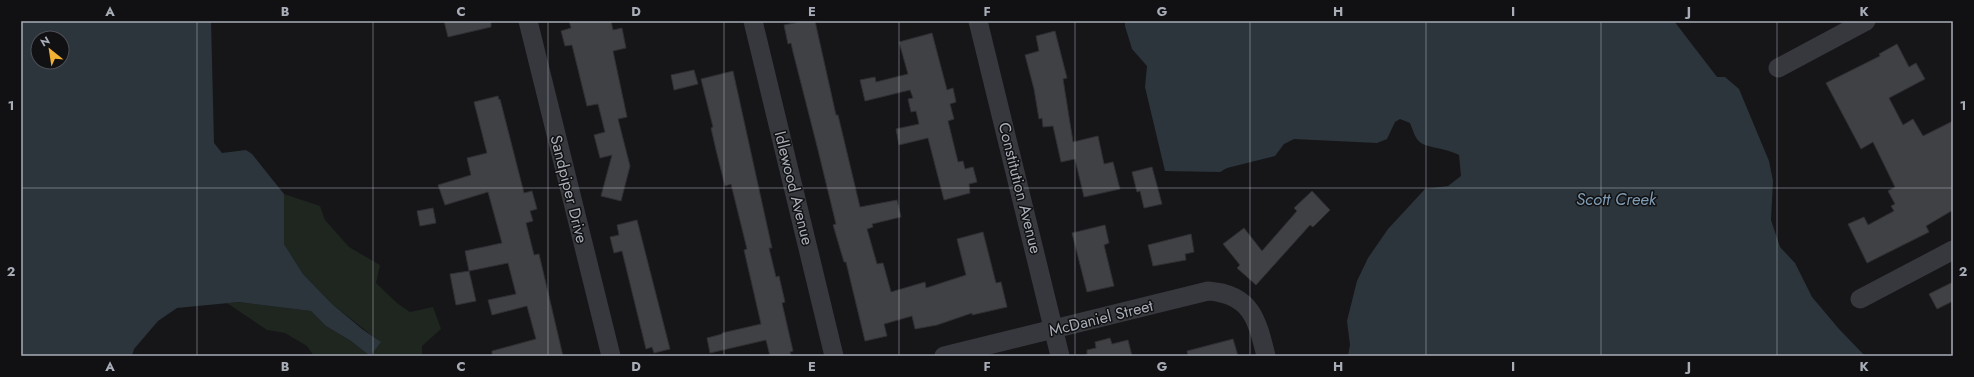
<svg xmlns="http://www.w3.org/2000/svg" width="1974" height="377" font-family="Jost,sans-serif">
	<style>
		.green { fill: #1e261f }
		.water { fill: #2c353c; fill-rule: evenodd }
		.building { fill: #404145; stroke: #303034 }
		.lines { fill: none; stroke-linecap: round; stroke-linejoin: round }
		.minor { stroke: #37383d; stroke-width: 19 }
		.grid { fill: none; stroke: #a8adb8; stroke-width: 1; stroke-opacity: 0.55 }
		.labels { text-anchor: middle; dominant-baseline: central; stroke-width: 3; stroke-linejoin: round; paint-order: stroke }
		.street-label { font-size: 16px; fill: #a8adb8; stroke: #111113 }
		.water-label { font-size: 17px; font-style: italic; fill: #7f9bb3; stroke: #111113 }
		.neatline { fill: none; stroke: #a8adb8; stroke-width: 1.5 }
		.grid-label { font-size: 13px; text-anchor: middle; font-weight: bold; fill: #a8adb8 }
	</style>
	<rect width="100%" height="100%" fill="#161618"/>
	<path class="green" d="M 284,194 L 320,206 L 325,220 L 349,247 L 380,265 L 376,283 L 397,303 L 410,312 L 433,307 L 441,329 L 422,346 L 422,356 L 314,356 L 307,346 L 285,333 L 267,330 L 227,303 L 239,302 L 311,311 L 326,326 L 351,341 L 369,355 L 380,342 L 332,304 L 303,274 L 284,244 Z"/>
	<g class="water">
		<path d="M 21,21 L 211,21 L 214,143 L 222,153 L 246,150 L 252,154 L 284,194 L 284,244 L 303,274 L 332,304 L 362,329 L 381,342 L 370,356 L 351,341 L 326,326 L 311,311 L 239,302 L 177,308 L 158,321 L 134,349 L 132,356 L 21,356 ZM 38,38 L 62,38 L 62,62 L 38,62 Z"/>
		<path d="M 1125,21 L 1674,21 L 1717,77 L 1725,77 L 1739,89 L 1769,161 L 1773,181 L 1771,220 L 1780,247 L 1795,263 L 1812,297 L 1839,329 L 1865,356 L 1348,356 L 1350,345 L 1347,321 L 1357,281 L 1368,258 L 1388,229 L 1425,189 L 1448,186 L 1461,176 L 1459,155 C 1446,148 1429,148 1421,143 C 1415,139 1413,130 1410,123 L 1400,119 L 1395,122 L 1387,139 L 1377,143 L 1294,139 L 1284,144 L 1275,156 L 1227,168 L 1220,172 L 1165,171 L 1145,87 L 1147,66 L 1132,49 L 1125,26 Z"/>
	</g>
	<g class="building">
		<path d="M 444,21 L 491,21 L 491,27 L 448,37 Z"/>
		<path d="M 569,21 L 611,21 L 613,30 L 622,28 L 626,48 L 613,51 L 627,117 L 618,119 L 630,166 L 621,201 L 601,196 L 612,155 L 600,158 L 594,135 L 605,132 L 598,104 L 587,106 L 572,45 L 565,46 L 561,31 L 571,28 Z"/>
		<path d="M 805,21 L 815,21 L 836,115 L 838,115 L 860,207 L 897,200 L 901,217 L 872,224 L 873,227 L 867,229 L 877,264 L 883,263 L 891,292 L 925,282 L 926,288 L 966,275 L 957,239 L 983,232 L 996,283 L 1001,282 L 1007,307 L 972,315 L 972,313 L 937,325 L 915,329 L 912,316 L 884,324 L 887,336 L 865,341 L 846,262 L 844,262 L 833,225 L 836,224 L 818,150 L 793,52 L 791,43 L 788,44 L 784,25 Z"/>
		<path d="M 1055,31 L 1067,78 L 1063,79 L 1073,142 L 1098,136 L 1104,164 L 1113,162 L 1120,189 L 1084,197 L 1075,159 L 1061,162 L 1053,126 L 1043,127 L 1042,118 L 1039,119 L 1034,89 L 1025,55 L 1039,51 L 1036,36 Z"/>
		<path d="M 932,33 L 947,90 L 953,88 L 956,102 L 950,104 L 954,119 L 948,121 L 958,162 L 963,161 L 965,169 L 973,167 L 977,182 L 969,184 L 970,193 L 944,200 L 928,138 L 899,145 L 896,129 L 919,124 L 916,111 L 911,112 L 908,99 L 913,98 L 910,90 L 865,101 L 860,80 L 875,77 L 876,82 L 908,74 L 899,42 Z"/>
		<path d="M 1897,44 L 1909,67 L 1916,63 L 1925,79 L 1889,98 L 1903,125 L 1913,119 L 1923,136 L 1953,121 L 1953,210 L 1926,226 L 1929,232 L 1867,263 L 1848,224 L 1864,217 L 1868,225 L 1894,211 L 1891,206 L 1895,204 L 1888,191 L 1895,187 L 1873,142 L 1861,149 L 1826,83 L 1880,56 L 1879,54 Z"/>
		<path d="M 694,70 L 698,84 L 674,90 L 671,75 Z"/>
		<path d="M 733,71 L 772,248 L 769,248 L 776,277 L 779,276 L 785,302 L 782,303 L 793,351 L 790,352 L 791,356 L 770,356 L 766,340 L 710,353 L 707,338 L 722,334 L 722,333 L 761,324 L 744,250 L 747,249 L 731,184 L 725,186 L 716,150 L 711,128 L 713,127 L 701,79 Z"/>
		<path d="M 498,96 L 499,100 L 500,99 L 524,193 L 532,191 L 537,209 L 530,211 L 533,221 L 526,223 L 534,255 L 539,254 L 563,356 L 492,356 L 492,351 L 536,339 L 527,306 L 492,315 L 488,300 L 516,294 L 508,263 L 469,271 L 465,251 L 502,243 L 488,192 L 445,205 L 438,185 L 471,175 L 467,158 L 487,153 L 474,102 Z"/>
		<path d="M 1152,167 L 1162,204 L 1144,208 L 1140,191 L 1137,192 L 1132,172 Z"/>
		<path d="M 1312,191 L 1330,210 L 1313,227 L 1310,225 L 1256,285 L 1237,268 L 1240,265 L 1223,244 L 1244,228 L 1262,251 L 1297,211 L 1294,208 Z"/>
		<path d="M 433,208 L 436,223 L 420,226 L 417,211 Z"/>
		<path d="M 637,220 L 670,349 L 654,353 L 652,347 L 646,349 L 622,251 L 614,253 L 610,237 L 619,235 L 617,225 Z"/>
		<path d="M 1105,225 L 1109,243 L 1104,245 L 1114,286 L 1087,292 L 1072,233 Z"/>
		<path d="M 1191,234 L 1194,252 L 1185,254 L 1186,260 L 1153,266 L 1148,245 Z"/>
		<path d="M 469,271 L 476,301 L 456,305 L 450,274 Z"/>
		<path d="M 1953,282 L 1953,301 L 1937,309 L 1929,294 Z"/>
		<path d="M 1110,338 L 1112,344 L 1128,340 L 1132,356 L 1087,356 L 1087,350 L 1096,348 L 1095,342 Z"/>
		<path d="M 1233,339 L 1238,356 L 1188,356 L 1187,351 Z"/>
	</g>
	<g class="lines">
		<g class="minor">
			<path d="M 528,21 L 611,356"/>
			<path d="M 753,21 L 834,356"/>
			<path d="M 978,21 L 1060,356"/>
			<path d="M 1778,68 L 1866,21"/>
			<path d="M 1860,299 L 1953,250"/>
			<path d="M 944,356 L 1208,291 C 1251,294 1257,319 1266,356"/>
		</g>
	</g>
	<path class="grid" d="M 197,21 L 197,356M 373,21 L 373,356M 548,21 L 548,356M 724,21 L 724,356M 899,21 L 899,356M 1075,21 L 1075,356M 1250,21 L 1250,356M 1426,21 L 1426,356M 1601,21 L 1601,356M 1777,21 L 1777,356M 21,188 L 1953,188"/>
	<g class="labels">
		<g class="street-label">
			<text transform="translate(794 188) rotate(76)">Idlewood Avenue</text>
			<text transform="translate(1020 188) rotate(76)">Constitution Avenue</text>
			<text transform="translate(569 189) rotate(76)">Sandpiper Drive</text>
			<text transform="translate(1101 318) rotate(-14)">McDaniel Street</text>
		</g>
		<g class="water-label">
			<text x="1616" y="199">Scott Creek</text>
		</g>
	</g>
	<rect width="1974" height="377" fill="none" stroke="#111113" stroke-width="44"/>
	<g transform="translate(50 50) rotate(330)"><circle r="19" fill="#111113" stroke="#4d4f55"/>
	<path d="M0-3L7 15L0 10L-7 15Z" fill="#f2b134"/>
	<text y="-6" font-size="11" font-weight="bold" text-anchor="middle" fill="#a8adb8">N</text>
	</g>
	<rect x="22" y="22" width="1930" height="333" class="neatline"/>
	<g class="grid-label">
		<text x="110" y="16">A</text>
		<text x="285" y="16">B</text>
		<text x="461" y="16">C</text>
		<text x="636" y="16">D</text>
		<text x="812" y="16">E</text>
		<text x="987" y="16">F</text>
		<text x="1162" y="16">G</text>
		<text x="1338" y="16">H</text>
		<text x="1513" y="16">I</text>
		<text x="1689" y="16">J</text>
		<text x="1864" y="16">K</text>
		<text x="11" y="110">1</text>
		<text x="1963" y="110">1</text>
		<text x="11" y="276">2</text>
		<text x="1963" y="276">2</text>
		<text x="110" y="371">A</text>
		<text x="285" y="371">B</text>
		<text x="461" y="371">C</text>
		<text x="636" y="371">D</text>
		<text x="812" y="371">E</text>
		<text x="987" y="371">F</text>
		<text x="1162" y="371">G</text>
		<text x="1338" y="371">H</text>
		<text x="1513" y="371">I</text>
		<text x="1689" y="371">J</text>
		<text x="1864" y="371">K</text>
	</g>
</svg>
